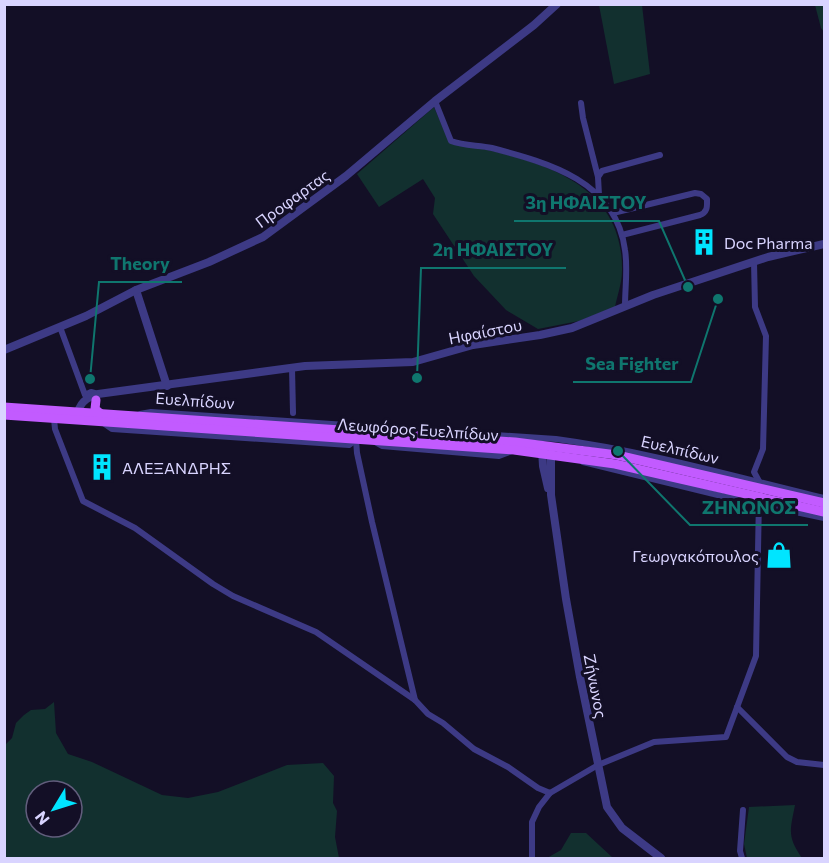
<svg xmlns="http://www.w3.org/2000/svg" width="829" height="863" font-family="Commissioner,sans-serif">
	<style>
		.green { fill: #12302f; fill-rule: evenodd }
		.lines { fill: none; stroke-linecap: round; stroke-linejoin: round }
		.minor { stroke: #3d3a85; stroke-width: 6 }
		.tertiary { stroke: #3d3a85; stroke-width: 8 }
		.primary { stroke: #c25bff; stroke-width: 9 }
		.labels { text-anchor: middle; dominant-baseline: central; stroke-width: 6; stroke-linejoin: round; paint-order: stroke }
		.street-label { font-size: 16px; fill: #d9d4ff; stroke: #130f26 }
		.poi-label { font-size: 16px; fill: #d9d4ff; stroke: #130f26; text-anchor: start }
		.leader { fill: none; stroke: #0f766e; stroke-width: 2 }
		.callout-dot { fill: #0f766e; stroke: #130f26; stroke-width: 2 }
		.callout-label { font-size: 18px; text-anchor: middle; font-weight: bold; fill: #0f766e; stroke: #130f26; stroke-width: 6; stroke-linejoin: round; paint-order: stroke }
	</style>
	<rect width="100%" height="100%" fill="#130f26"/>
	<g class="green">
		<path d="M 599,5 L 642,5 L 650,74 L 614,84 Z"/>
		<path d="M 815,5 L 824,5 L 824,32 L 821,28 Z"/>
		<path d="M 434,107 L 449,142 C 523,157 624,174 622,271 C 622,283 617,296 615,307 L 579,321 L 538,329 L 506,310 L 474,276 L 433,214 L 435,198 L 423,179 L 379,207 L 357,174 Z"/>
		<path d="M 54,702 L 56,733 L 68,754 L 92,762 L 162,795 L 188,798 L 218,792 L 287,765 L 323,763 L 334,776 L 333,803 L 337,811 L 335,837 L 339,858 L 5,858 L 5,745 L 12,738 L 16,723 L 24,715 L 31,710 L 45,709 ZM 36,791 L 72,791 L 72,827 L 36,827 Z"/>
		<path d="M 795,805 C 790,831 787,836 802,858 L 747,858 L 744,844 L 749,807 Z"/>
		<path d="M 571,833 L 586,833 L 613,858 L 547,858 L 561,850 Z"/>
	</g>
	<g class="lines">
		<g class="minor">
			<path d="M 435,101 L 451,141 C 464,146 479,145 492,148 C 549,163 616,181 625,250 C 628,268 625,288 625,306"/>
			<path d="M 581,103 L 583,118 L 598,177"/>
			<path d="M 599,195 L 598,177 L 602,171 L 660,155"/>
			<path d="M 613,213 L 695,193 L 701,194 L 707,199 C 707,206 708,212 700,215 L 622,235"/>
			<path d="M 754,262 L 755,307 L 766,336 L 763,449 L 754,472 L 760,483"/>
			<path d="M 60,327 L 85,395 L 91,392 L 98,394"/>
			<path d="M 292,368 L 293,413"/>
			<path d="M 140,414 L 151,412 L 556,439 C 646,451 736,477 824,498"/>
			<path d="M 54,419 L 55,429 L 83,501 L 135,528 L 213,584 L 233,596 L 316,632 L 415,700 L 428,714 L 443,723 L 474,749 L 508,767 L 538,788 L 550,793 L 598,765 L 654,742 L 726,737 L 756,656 L 759,498 L 763,500"/>
			<path d="M 102,422 L 112,429 L 349,445 L 356,440"/>
			<path d="M 356,440 L 357,453 L 372,522 L 415,700"/>
			<path d="M 375,442 L 382,446 L 499,456 L 512,451"/>
			<path d="M 583,462 L 726,497 L 740,494"/>
			<path d="M 772,504 L 791,511 L 824,518"/>
			<path d="M 737,707 L 787,757 L 797,762 L 824,765"/>
			<path d="M 532,858 L 532,822 L 539,807 L 550,793"/>
			<path d="M 742,858 L 740,851 L 743,810"/>
		</g>
		<g class="tertiary">
			<path d="M 136,290 L 167,386"/>
			<path d="M 4,350 L 86,316 L 136,290 L 209,262 L 263,237 L 346,176 L 435,101 L 534,25 L 557,4"/>
			<path d="M 78,416 C 78,404 87,397 98,394 L 305,366 L 413,362 L 473,345 L 540,335 L 572,328 L 653,295 L 768,257 L 824,244"/>
			<path d="M 542,450 L 543,466 L 548,488"/>
			<path d="M 551,451 L 551,495 L 566,599 L 580,677 L 607,807 L 622,828 L 661,858"/>
		</g>
		<g class="primary">
			<path d="M 96,400 L 95,409 L 101,414"/>
			<path d="M 4,407 L 515,442 L 617,455 L 824,503"/>
			<path d="M 4,415 L 514,450 L 615,464 L 824,512"/>
		</g>
	</g>
	<defs>
		<symbol id="building-bare" viewBox="-9 -9 18 18"><path d="M-4-6H4V6H1V3H-1V6H-4ZM-2.5-4.3h1.7v1.8h-1.7ZM.8-4.3h1.7v1.8H.8ZM-2.5-1h1.7V.8h-1.7ZM.8-1h1.7V.8H.8Z" fill="#00e5ff" stroke="#130f26" stroke-width="2.5" paint-order="stroke"/></symbol>
		<symbol id="shop-bare" viewBox="-9 -9 18 18"><path d="M-5-2.5h2.3a2.7 3.5 0 0 1 5.4 0H5L5.5 6h-11ZM-1.5-2.5h3a1.5 2.3 0 0 0-3 0Z" fill="#00e5ff" stroke="#130f26" stroke-width="2.5" paint-order="stroke"/></symbol>
	</defs>
	<g fill-rule="evenodd">
		<use href="#building-bare" x="685" y="223" width="38" height="38"/>
		<use href="#building-bare" x="83" y="448" width="38" height="38"/>
		<use href="#shop-bare" x="760" y="536" width="38" height="38"/>
	</g>
	<g class="labels">
		<g class="street-label">
			<text transform="translate(292 198) rotate(-36)">Προφαρτας</text>
			<text transform="translate(485 331) rotate(-11)">Ηφαίστου</text>
			<text transform="translate(195 400) rotate(4)">Ευελπίδων</text>
			<text transform="translate(418 429) rotate(4)">Λεωφόρος Ευελπίδων</text>
			<text transform="translate(680 449) rotate(13)">Ευελπίδων</text>
			<text transform="translate(596 686) rotate(79)">Ζήνωνος</text>
		</g>
		<g class="poi-label">
			<text x="724" y="242">Doc Pharma</text>
			<text x="122" y="467">ΑΛΕΞΑΝΔΡΗΣ</text>
			<text x="759" y="555" text-anchor="end">Γεωργακόπουλος</text>
		</g>
	</g>
	<path class="leader" d="M688 287L659 221H514M417 378L421 268H566M90 379L99 282H182M718 299L691 382H573M618 451L690 525H808"/>
	<g class="callout-dot">
		<circle cx="688" cy="287" r="6"/>
		<circle cx="417" cy="378" r="6"/>
		<circle cx="90" cy="379" r="6"/>
		<circle cx="718" cy="299" r="6"/>
		<circle cx="618" cy="451" r="6"/>
	</g>
	<g class="callout-label">
		<text x="586" y="209">3η ΗΦΑΙΣΤΟΥ</text>
		<text x="493" y="256">2η ΗΦΑΙΣΤΟΥ</text>
		<text x="140" y="270">Theory</text>
		<text x="632" y="370">Sea Fighter</text>
		<text x="749" y="514">ΖΗΝΩΝΟΣ</text>
	</g>
	<rect width="829" height="863" fill="none" stroke="#d9d4ff" stroke-width="12"/>
	<g transform="translate(54 809) rotate(232)"><circle r="28" fill="#130f26" stroke="#625e7d" stroke-width="1.5"/>
	<path d="M0-4.5L10 22L0 15L-10 22Z" fill="#00e5ff"/>
	<text y="-9" font-size="16" font-weight="bold" text-anchor="middle" fill="#d9d4ff">N</text>
	</g>
</svg>
